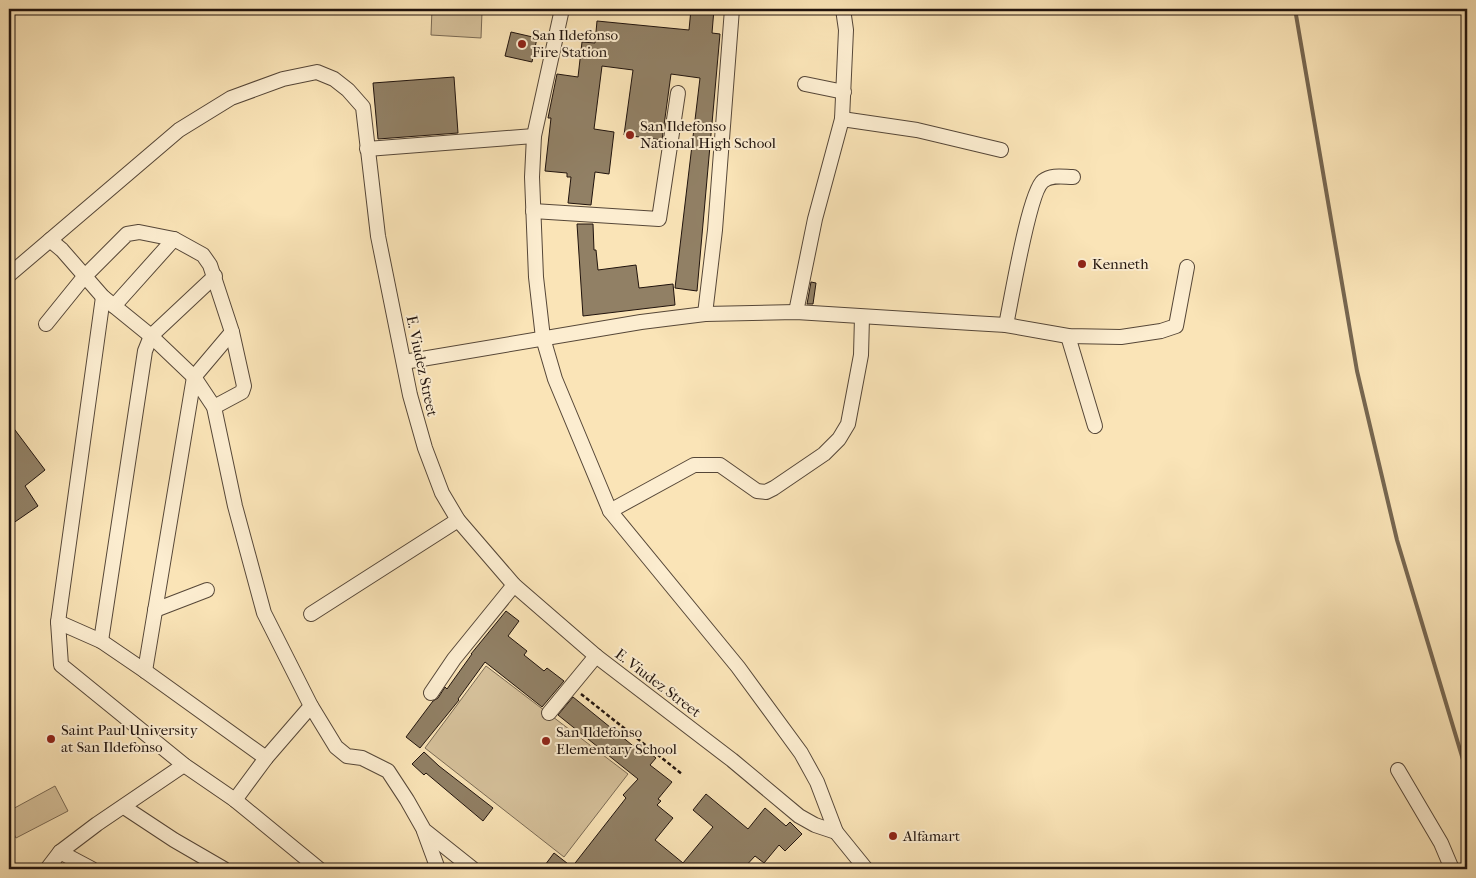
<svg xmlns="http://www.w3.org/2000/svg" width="1476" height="878" font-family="'IM FELL French Canon',serif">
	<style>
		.green { fill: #d5c09a; stroke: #7a6a54 }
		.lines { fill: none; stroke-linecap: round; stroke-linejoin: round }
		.stream { stroke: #766650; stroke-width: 4 }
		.building { fill: #918065; stroke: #20130d }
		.minor-casing { stroke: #564738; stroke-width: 16 }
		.path { stroke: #20130d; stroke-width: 2.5; stroke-dasharray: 4 2.5; stroke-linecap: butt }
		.minor { stroke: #fcedd0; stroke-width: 14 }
		.poi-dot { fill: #8f2418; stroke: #fcedd0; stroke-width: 2 }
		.labels { text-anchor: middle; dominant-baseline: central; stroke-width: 4; stroke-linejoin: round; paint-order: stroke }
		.poi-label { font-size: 15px; fill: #20130d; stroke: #fcedd0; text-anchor: start }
		.street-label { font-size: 15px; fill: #20130d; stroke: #fcedd0 }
	</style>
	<rect width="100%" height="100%" fill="#fae4b7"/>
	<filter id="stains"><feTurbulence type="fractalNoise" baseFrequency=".004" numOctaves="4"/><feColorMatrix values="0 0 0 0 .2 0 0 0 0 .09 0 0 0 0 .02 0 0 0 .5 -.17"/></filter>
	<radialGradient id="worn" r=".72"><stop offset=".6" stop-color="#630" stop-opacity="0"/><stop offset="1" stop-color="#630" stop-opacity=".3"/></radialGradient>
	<g class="green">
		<path d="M 432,9 L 482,12 L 481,38 L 431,35 Z"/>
		<path d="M 486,666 L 628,774 L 564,857 L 425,748 Z"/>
		<path d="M 55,786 L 68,811 L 16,838 L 9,824 L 9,811 Z"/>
	</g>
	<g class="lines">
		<path class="stream" d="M 1295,9 L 1357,371 L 1397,540 L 1467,773"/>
	</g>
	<g class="building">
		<path d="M 691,9 L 714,9 L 712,33 L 720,34 L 697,291 L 675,288 L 700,78 L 671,74 L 662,140 L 624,135 L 633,70 L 602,66 L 594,129 L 614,132 L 609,174 L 595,172 L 591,205 L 568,203 L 571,177 L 567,177 L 567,173 L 545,171 L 551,118 L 548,118 L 557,74 L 578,77 L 582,42 L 595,43 L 597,21 L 689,30 Z"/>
		<path d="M 511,32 L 537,38 L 532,62 L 505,56 Z"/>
		<path d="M 454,77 L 458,133 L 378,139 L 373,83 Z"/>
		<path d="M 577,224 L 593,224 L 594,250 L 596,250 L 598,270 L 636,265 L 639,288 L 673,284 L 675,305 L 583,316 Z"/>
		<path d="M 811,282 L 816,283 L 813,304 L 807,304 Z"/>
		<path d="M 9,422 L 45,470 L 25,486 L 38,506 L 9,526 Z"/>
		<path d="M 506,611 L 519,621 L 508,636 L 527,651 L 524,655 L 544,671 L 547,668 L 564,681 L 542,707 L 485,662 L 458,699 L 459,700 L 420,748 L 406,737 L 433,701 L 438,698 L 445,687 L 447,689 L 472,654 L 471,654 Z"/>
		<path d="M 573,697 L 637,749 L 640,745 L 656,758 L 650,765 L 672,782 L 658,799 L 661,801 L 657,805 L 673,818 L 655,840 L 683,863 L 713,827 L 693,810 L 706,794 L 748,829 L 765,808 L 786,826 L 790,822 L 802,834 L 785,851 L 779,845 L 764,863 L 755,856 L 743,869 L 550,869 L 545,865 L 554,853 L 572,867 L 626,798 L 623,795 L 638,779 L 558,715 Z"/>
		<path d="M 424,752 L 439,766 L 493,808 L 483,821 L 426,773 L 424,775 L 412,764 Z"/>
	</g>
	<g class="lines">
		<defs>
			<g id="minor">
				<path d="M 562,9 L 534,136 L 532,177 L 536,277 L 543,338 L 555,379 L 610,511 L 738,667 L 801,753 L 817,782 L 836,832"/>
				<path d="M 805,84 L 844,92"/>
				<path d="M 842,119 L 917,130 L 1001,150"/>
				<path d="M 367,149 L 534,136"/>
				<path d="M 533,211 L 659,219 L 678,93"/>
				<path d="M 50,240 L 62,250 L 103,297 L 151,336 L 194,377 L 214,407 L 235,506 L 264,613 L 311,706 L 336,747 L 347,756 L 362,758 L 388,771 L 407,800 L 424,830 L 473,869"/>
				<path d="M 9,275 L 179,130 L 231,98 L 283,79 L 317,72 L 334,79 L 348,90 L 363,107 L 378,236 L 410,395 L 425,448 L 442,493 L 458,520 L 514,585 L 596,656 L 732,760 L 799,816 L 815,825 L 836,832 L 866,869"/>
				<path d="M 103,297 L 58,622 L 61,665 L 184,765 L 235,800 L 319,869"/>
				<path d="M 114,306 L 174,239"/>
				<path d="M 796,312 L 815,219 L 842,119 L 846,30 L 843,9"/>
				<path d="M 705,314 L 715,230 L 732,9"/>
				<path d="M 46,324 L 84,277 L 127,234 L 139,232 L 174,239 L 203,255 L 210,265 L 232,332 L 244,386 L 242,392 L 214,407"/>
				<path d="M 1006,325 C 1011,302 1029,192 1043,181 C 1052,174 1064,177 1073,177"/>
				<path d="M 1068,336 L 1095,426"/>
				<path d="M 404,362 L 641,322 L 705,314 L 796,312 L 972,323 L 1006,325 L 1068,336 L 1121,337 L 1161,331 L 1176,326 L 1187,267"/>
				<path d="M 610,511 L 694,465 L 720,465 L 757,491 L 766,492 L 774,488 L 824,454 L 839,439 L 848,424 L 861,355 L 862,317"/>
				<path d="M 155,610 L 207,590"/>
				<path d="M 311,614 L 458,520"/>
				<path d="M 58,622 L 101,641 L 145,671 L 266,758"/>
				<path d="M 101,641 L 145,351 L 151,336 L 215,276"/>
				<path d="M 145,671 L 194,377 L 232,332"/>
				<path d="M 431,693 L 454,659 L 514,585"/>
				<path d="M 549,713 L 596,656"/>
				<path d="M 1398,770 L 1441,843 L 1452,869"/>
				<path d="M 235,800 L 266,758 L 311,706"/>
				<path d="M 124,807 L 174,840 L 224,869"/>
				<path d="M 424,831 L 438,869"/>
				<path d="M 60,852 L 92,869"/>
				<path d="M 47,869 L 60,852 L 97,824 L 184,765"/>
			</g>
		</defs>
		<use href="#minor" class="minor-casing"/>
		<path class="path" d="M 581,694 L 682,774"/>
		<use href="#minor" class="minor"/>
	</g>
	<g class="poi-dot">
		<circle cx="522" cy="44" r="5"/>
		<circle cx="630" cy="135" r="5"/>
		<circle cx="1082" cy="264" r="5"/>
		<circle cx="51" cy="739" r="5"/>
		<circle cx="546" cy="741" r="5"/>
		<circle cx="893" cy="836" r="5"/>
	</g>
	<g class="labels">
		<g class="poi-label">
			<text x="532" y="35">San Ildefonso<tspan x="532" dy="17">Fire Station</tspan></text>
			<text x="640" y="126">San Ildefonso<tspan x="640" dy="17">National High School</tspan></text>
			<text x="1092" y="264">Kenneth</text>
			<text x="61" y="730">Saint Paul University<tspan x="61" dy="17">at San Ildefonso</tspan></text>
			<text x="556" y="732">San Ildefonso<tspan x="556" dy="17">Elementary School</tspan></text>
			<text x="903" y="836">Alfamart</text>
		</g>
		<g class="street-label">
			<text transform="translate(422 366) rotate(78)">E. Viudez Street</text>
			<text transform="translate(658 683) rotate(37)">E. Viudez Street</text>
		</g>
	</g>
	<rect width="1476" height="878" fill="none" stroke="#fae4b7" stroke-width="30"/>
	<rect x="10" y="10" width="1456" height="858" fill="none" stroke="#20130d" stroke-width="2.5"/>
	<rect x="15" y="15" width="1446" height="848" fill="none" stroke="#20130d"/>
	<rect width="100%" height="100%" filter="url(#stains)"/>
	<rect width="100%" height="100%" fill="url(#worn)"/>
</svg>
